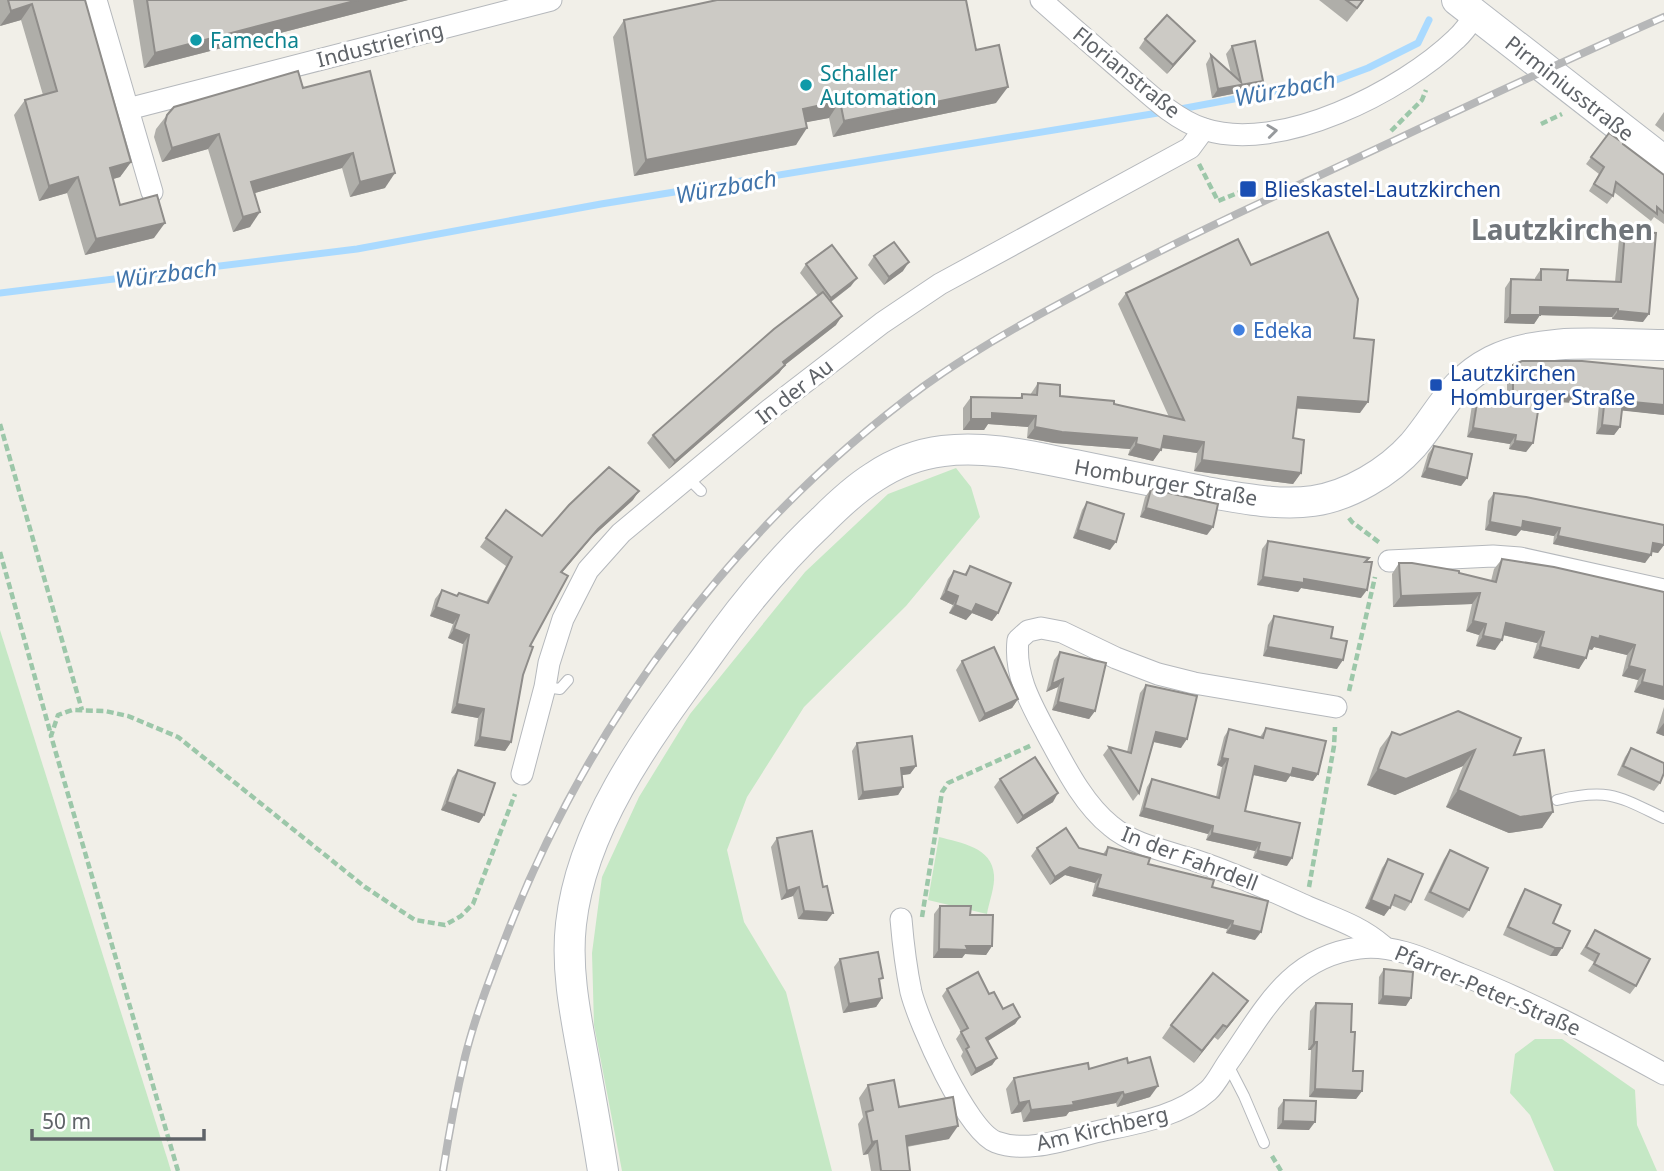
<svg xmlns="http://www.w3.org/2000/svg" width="1664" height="1171" font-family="'Noto Sans',sans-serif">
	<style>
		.green { fill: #c5e8c5 }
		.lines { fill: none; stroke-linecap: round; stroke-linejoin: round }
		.stream { stroke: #aadaff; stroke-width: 7 }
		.lane-casing { stroke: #b5b8bc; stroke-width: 12 }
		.street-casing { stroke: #b5b8bc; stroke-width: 23 }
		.secondary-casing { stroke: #b6babf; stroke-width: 32 }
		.path { stroke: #9cc7a9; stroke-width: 4.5; stroke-dasharray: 7 3.5; stroke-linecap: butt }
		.lane { stroke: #fff; stroke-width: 10 }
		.street { stroke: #fff; stroke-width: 21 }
		.secondary { stroke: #fff; stroke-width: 30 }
		.rail-casing { stroke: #b6b7b8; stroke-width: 8 }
		.rail { stroke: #fff; stroke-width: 5; stroke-dasharray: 16; stroke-linecap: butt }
		.wall { fill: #afaea9 }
		.shaded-wall { fill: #8f8d8a }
		.building { fill: #cccac5; stroke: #8f8d8a; stroke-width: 2 }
		.oneway { stroke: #979a9d }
		.culture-dot { fill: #0f9aa8; stroke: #fff; stroke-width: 2.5 }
		.transit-dot { fill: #1a4fb4; stroke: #fff; stroke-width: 2.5 }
		.shop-dot { fill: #3f7fe0; stroke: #fff; stroke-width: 2.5 }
		.labels { text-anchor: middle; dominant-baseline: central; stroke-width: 6; stroke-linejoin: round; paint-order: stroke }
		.culture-label { font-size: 21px; fill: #0d838f; stroke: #fff; text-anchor: start }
		.street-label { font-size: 21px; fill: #5f6368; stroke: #fff }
		.transit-label { font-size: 21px; fill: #164399; stroke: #fff; text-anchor: start }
		.shop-label { font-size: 21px; fill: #366cbe; stroke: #fff; text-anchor: start }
		.water-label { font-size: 23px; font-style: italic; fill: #4174aa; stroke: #fff }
		.district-label { font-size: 28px; font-weight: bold; fill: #70757a; stroke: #fff }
	</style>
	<rect width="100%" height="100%" fill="#f1efe8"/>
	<g class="green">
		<path d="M 956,468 L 971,487 L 980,517 L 906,606 L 804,707 L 747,797 L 727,850 L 744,922 L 786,992 L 832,1171 L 622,1171 L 594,1025 L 592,953 L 602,877 L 639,797 L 690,714 L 805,572 L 888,494 Z"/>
		<path d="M 0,630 L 168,1161 L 171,1171 L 0,1171 Z"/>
		<path d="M 939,837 C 961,843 992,847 994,875 C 995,887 989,902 987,914 L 928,900 Z"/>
		<path d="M 1535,1039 L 1562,1039 L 1635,1090 L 1637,1125 L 1657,1171 L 1554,1171 L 1530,1115 L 1510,1093 L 1515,1054 Z"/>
	</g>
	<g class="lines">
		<g class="stream">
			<path d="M 1175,110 L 1336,80 L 1368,68 L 1418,43 L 1429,20"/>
			<path d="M 0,293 L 357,249 L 601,204 L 1164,112"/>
		</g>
		<defs>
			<g id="lane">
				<path d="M 687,477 L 701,491"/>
				<path d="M 545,687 L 560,689 L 568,680"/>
				<path d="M 1557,800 C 1609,788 1618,796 1664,818"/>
				<path d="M 1227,1063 L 1244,1096 L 1264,1143"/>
			</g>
			<g id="street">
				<path d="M 96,0 L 152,192"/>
				<path d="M 1041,0 C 1069,25 1097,49 1126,74 C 1149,94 1174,119 1204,129 C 1280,154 1402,91 1456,39 C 1464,32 1470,23 1476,14"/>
				<path d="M 128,109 L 551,0"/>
				<path d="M 1389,561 L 1493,556 L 1520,558 L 1664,590"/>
				<path d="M 1336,707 L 1194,683 L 1158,674 L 1116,658 L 1062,632 L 1041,628 L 1028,631 L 1018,640 C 1014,675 1031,704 1047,734 C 1064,765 1083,804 1111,826 C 1133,845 1167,851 1194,860 C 1234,873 1270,890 1308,907 C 1336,919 1360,926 1383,946"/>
				<path d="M 522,774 L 545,687 L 549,663 L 563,619 L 588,570 L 621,533 L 769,410 L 882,323 L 940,284 L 1190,148 L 1204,129"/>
				<path d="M 901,919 C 903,943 906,968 911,992 C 919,1023 966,1130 996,1142 C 1028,1154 1068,1138 1100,1131 C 1137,1123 1178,1117 1208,1091 C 1216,1084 1222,1071 1229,1061 C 1265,1009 1290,957 1359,948 C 1393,943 1429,961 1460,974 C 1531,1002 1597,1037 1664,1074"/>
			</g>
			<g id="secondary">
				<path d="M 1457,0 L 1664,161"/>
				<path d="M 603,1171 C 597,1133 590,1094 583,1056 C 575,1013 566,968 571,924 C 582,825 648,737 705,659 C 740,609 778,562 823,520 C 839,504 855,489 874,477 C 895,463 918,454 943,451 C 987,445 1033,457 1075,465 C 1119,474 1162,483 1206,492 C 1239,498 1279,506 1313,501 C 1349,496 1389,472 1413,445 C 1441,412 1451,382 1492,361 C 1542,336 1609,345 1664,345"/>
			</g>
		</defs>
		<use href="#lane" class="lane-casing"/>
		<use href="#street" class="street-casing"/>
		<use href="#secondary" class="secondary-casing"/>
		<g class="path">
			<path d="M 1541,124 L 1562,114"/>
			<path d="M 1391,131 L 1422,100 L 1426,90"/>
			<path d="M 1199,164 L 1218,201 L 1240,192"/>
			<path d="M 0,424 L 82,710"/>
			<path d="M 1349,518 L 1352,522 L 1380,543"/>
			<path d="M 0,552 L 51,735"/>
			<path d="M 1349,691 L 1375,577"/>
			<path d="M 1309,887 L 1334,746 L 1335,727"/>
			<path d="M 922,917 L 942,792 L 948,783 L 1032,745"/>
			<path d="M 1272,1156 L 1281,1171"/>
			<path d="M 178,1171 L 51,736 L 58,715 L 72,710 L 105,711 L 128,716 L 178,737 L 365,887 L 415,920 L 445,925 L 461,916 L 473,904 L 515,794"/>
		</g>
		<use href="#lane" class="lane"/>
		<use href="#street" class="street"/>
		<use href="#secondary" class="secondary"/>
		<defs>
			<path id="rail" d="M 443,1171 C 449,1133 456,1095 465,1057 C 475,1017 490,978 505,939 C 588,722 736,524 924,386 C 970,353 1019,325 1068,299 C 1149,255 1233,215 1316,177 C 1432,123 1547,68 1664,17"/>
		</defs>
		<use href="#rail" class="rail-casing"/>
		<use href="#rail" class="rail"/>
	</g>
	<g class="wall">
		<path d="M 0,0 L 85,0 L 131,162 L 120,177 L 113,179 L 120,205 L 154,238 L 85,255 L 67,193 L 39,201 L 14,115 L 25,100 L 43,95 L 21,20 L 0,26 Z"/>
		<path d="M 133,0 L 408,0 L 144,68 Z"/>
		<path d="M 1319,0 L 1364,0 L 1347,22 Z"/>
		<path d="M 624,20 L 976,50 L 996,103 L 833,137 L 829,118 L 806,122 L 796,145 L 634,176 L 613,37 Z"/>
		<path d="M 1145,39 L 1195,41 L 1189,49 L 1167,74 L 1139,48 Z"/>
		<path d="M 1232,46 L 1257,89 L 1212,98 L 1206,64 L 1211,55 L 1231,73 L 1226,54 Z"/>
		<path d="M 303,88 L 385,188 L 350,197 L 342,168 L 255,193 L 250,227 L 233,232 L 208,149 L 162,162 L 154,137 L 156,129 L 167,115 Z"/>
		<path d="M 1664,112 L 1664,132 L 1655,125 Z"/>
		<path d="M 1609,133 L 1664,175 L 1664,224 L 1654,217 L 1651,221 L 1614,192 L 1613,196 L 1607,204 L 1589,191 L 1599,174 L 1586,164 Z"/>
		<path d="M 1625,231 L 1643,322 L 1612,319 L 1612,317 L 1540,315 L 1534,324 L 1504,323 L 1505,288 L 1511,279 L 1535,280 L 1535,278 L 1541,269 L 1567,280 L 1615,282 L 1619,239 Z"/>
		<path d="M 874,256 L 903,271 L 884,285 L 868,265 Z"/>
		<path d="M 806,264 L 851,286 L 831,302 L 836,325 L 785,365 L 779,373 L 669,469 L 647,443 L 653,435 L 818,296 L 800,273 Z"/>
		<path d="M 1251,265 L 1354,338 L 1360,413 L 1297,408 L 1293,438 L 1301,473 L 1293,484 L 1194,471 L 1197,453 L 1161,448 L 1153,461 L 1128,455 L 1130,449 L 1054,443 L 1027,438 L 1028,427 L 988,424 L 984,430 L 963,430 L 963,408 L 971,397 L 1020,398 L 1022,394 L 1030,395 L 1038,383 L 1060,396 L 1114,404 L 1169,417 L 1118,304 L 1126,293 Z"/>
		<path d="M 1513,365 L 1664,415 L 1622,410 L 1620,427 L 1614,435 L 1596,434 L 1599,404 L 1539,401 L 1533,443 L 1526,452 L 1509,449 L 1510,444 L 1467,437 L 1472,405 L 1478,396 L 1507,401 L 1507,374 Z"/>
		<path d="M 1434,446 L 1467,478 L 1461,486 L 1421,477 L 1428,454 Z"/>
		<path d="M 1151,489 L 1207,535 L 1140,517 L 1145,497 Z"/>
		<path d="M 1494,493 L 1664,545 L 1658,553 L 1651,552 L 1645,563 L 1553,544 L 1554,536 L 1521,530 L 1516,536 L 1485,530 L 1488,501 Z"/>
		<path d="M 633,500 L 591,538 L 562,572 L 530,646 L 523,675 L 511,742 L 505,751 L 474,746 L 478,718 L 451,713 L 463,644 L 448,638 L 453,624 L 430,616 L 435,599 L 442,590 L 457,596 L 459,593 L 486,602 L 506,566 L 480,547 L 506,510 L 542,536 Z"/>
		<path d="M 1087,502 L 1110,550 L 1073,538 L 1082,510 Z"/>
		<path d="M 1268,541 L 1365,562 L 1361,598 L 1301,588 L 1298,592 L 1257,585 L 1262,549 Z"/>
		<path d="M 1502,559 L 1664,592 L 1664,700 L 1634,692 L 1638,680 L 1622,676 L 1627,655 L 1594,647 L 1592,650 L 1589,649 L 1579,669 L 1533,658 L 1537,643 L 1503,635 L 1495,650 L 1476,646 L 1479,635 L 1466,631 L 1472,604 L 1393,607 L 1392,574 L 1399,563 L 1459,573 L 1491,581 L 1494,569 Z"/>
		<path d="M 970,566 L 998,613 L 992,621 L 972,613 L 966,620 L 949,613 L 953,605 L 940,599 L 948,579 L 954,571 L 964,575 Z"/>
		<path d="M 1274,616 L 1331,638 L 1337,669 L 1263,656 L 1268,625 Z"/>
		<path d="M 1060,652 L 1095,711 L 1089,719 L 1052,710 L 1058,687 L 1046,692 L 1054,660 Z"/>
		<path d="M 962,661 L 1018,699 L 1012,708 L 979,722 L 956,670 Z"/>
		<path d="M 1146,685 L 1181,748 L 1153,742 L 1139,793 L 1133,801 L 1103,755 L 1109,747 L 1127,752 L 1140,693 Z"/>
		<path d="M 1664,707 L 1664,736 L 1656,733 Z"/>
		<path d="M 1266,728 L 1318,774 L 1313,781 L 1290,776 L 1286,782 L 1253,775 L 1245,811 L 1287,866 L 1253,858 L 1255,851 L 1206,840 L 1208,834 L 1139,816 L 1147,787 L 1152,779 L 1216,797 L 1222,767 L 1217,765 L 1224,737 L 1229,729 L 1260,737 Z"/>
		<path d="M 1392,732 L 1400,735 L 1514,755 L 1553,812 L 1542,828 L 1509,833 L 1446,807 L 1463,766 L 1395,795 L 1367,785 L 1380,748 Z"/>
		<path d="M 857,743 L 916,766 L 910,774 L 902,775 L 903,787 L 898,795 L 858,800 L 852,751 Z"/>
		<path d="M 1631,748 L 1660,783 L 1654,791 L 1617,775 L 1625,757 Z"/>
		<path d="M 458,770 L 484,815 L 479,823 L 441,810 L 452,778 Z"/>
		<path d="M 1000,779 L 1053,802 L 1017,824 L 994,787 Z"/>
		<path d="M 777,838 L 827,921 L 798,919 L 793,896 L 781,900 L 771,847 Z"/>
		<path d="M 1108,847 L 1148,864 L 1212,887 L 1255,940 L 1226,933 L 1227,929 L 1092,896 L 1095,883 L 1065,875 L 1050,885 L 1031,856 L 1037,848 L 1079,848 L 1103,854 Z"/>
		<path d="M 1450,850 L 1469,910 L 1463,918 L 1424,900 L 1444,859 Z"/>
		<path d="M 1388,859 L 1411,902 L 1405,911 L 1391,905 L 1384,916 L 1365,908 L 1382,868 Z"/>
		<path d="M 1525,889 L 1553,923 L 1557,956 L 1550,956 L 1503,935 L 1520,897 Z"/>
		<path d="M 940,906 L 970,915 L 992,946 L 986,955 L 965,954 L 962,958 L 933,958 L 934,914 Z"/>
		<path d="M 1595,930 L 1636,986 L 1630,994 L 1588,971 L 1594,962 L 1580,954 Z"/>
		<path d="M 840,959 L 880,983 L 882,998 L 876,1007 L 843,1013 L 834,967 Z"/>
		<path d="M 1384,969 L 1406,1006 L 1378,1004 L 1379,977 Z"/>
		<path d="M 947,989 L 989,994 L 1003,1009 L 1020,1017 L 1015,1024 L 988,1041 L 997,1058 L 992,1065 L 971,1076 L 961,1056 L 963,1052 L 956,1039 L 961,1032 L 942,996 Z"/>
		<path d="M 1316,1003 L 1351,1032 L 1353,1071 L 1362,1091 L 1356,1099 L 1309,1097 L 1311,1050 L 1308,1050 L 1310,1011 Z"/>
		<path d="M 1239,1013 L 1218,1040 L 1214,1037 L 1194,1063 L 1162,1038 L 1171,1025 Z"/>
		<path d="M 1128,1063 L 1150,1097 L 1117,1107 L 1116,1103 L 1069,1112 L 1066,1116 L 1023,1122 L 1021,1112 L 1011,1114 L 1006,1089 L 1014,1078 Z"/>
		<path d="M 868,1085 L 899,1107 L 949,1139 L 907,1147 L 910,1171 L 871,1171 L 868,1154 L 863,1155 L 858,1124 L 863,1117 L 859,1098 Z"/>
		<path d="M 1284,1100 L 1309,1130 L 1277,1129 L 1278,1108 Z"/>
	</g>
	<g class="shaded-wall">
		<path d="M 358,0 L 408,0 L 144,68 L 155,53 Z"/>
		<path d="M 32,4 L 21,20 L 0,26 L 11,11 Z"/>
		<path d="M 1195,41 L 1189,49 L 1167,74 L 1173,65 Z"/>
		<path d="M 1263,81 L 1257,89 L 1212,98 L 1218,89 Z"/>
		<path d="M 1008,87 L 996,103 L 833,137 L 844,121 Z"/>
		<path d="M 840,101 L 829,118 L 792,125 L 803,109 Z"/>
		<path d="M 807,128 L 796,145 L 634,176 L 646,160 Z"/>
		<path d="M 219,134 L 208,149 L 162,162 L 172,148 Z"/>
		<path d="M 353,153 L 342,168 L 241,197 L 251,182 Z"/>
		<path d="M 131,162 L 120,177 L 99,183 L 110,168 Z"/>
		<path d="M 395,173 L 385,188 L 350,197 L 360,182 Z"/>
		<path d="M 78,177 L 67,193 L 39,201 L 49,186 Z"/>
		<path d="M 260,212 L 250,227 L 233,232 L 243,217 Z"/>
		<path d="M 165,223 L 154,238 L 85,255 L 96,239 Z"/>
		<path d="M 909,262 L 903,271 L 884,285 L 889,277 Z"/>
		<path d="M 857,278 L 851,286 L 825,306 L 831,298 Z"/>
		<path d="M 1540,307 L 1618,309 L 1612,317 L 1534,315 Z"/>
		<path d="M 1618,311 L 1649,314 L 1643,322 L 1612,319 Z"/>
		<path d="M 1510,315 L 1540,315 L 1534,324 L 1504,323 Z"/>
		<path d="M 842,316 L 836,325 L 777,371 L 783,362 Z"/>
		<path d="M 785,365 L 779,373 L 669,469 L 675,461 Z"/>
		<path d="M 1541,392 L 1605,396 L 1599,404 L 1535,401 Z"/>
		<path d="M 1298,397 L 1368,402 L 1360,413 L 1290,408 Z"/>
		<path d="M 1623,401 L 1664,405 L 1664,415 L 1617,410 Z"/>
		<path d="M 992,413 L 1036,416 L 1028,427 L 988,424 L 984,430 L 963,430 L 971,419 Z"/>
		<path d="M 1602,425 L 1620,427 L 1614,435 L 1596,434 Z"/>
		<path d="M 1035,427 L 1137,438 L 1130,449 L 1054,443 L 1027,438 Z"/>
		<path d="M 1473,428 L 1516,435 L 1510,444 L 1467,437 Z"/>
		<path d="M 1164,436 L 1204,442 L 1197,453 L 1156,447 Z"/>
		<path d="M 1515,441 L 1533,443 L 1526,452 L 1509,449 Z"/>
		<path d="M 1136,444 L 1161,450 L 1153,461 L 1128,455 Z"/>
		<path d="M 1202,460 L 1301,473 L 1293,484 L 1194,471 Z"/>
		<path d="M 1427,468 L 1467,478 L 1461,486 L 1421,477 Z"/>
		<path d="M 639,491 L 633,500 L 591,538 L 555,581 L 561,572 L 598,529 Z"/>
		<path d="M 1146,508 L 1213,527 L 1207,535 L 1140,517 Z"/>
		<path d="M 1523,521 L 1560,528 L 1554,536 L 1521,530 L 1516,536 L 1485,530 L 1490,522 Z"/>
		<path d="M 1078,530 L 1116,542 L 1110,550 L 1073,538 Z"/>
		<path d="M 1558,536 L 1651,555 L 1645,563 L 1553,544 Z"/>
		<path d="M 1653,543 L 1664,545 L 1658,553 L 1648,551 Z"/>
		<path d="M 1263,577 L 1304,579 L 1367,590 L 1361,598 L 1301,588 L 1298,592 L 1257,585 Z"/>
		<path d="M 946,591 L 958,596 L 953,605 L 940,599 Z"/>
		<path d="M 1480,593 L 1472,604 L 1393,607 L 1401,596 Z"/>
		<path d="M 976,604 L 998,613 L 992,621 L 972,613 L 966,620 L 949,613 L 955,605 Z"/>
		<path d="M 436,607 L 459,615 L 453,624 L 430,616 Z"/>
		<path d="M 1473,621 L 1486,624 L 1479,635 L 1466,631 Z"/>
		<path d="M 1506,623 L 1544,632 L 1537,643 L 1499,634 Z"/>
		<path d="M 454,629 L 469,635 L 463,644 L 448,638 Z"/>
		<path d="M 1483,636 L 1502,640 L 1495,650 L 1476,646 Z"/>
		<path d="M 1600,636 L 1635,645 L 1627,655 L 1594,647 L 1592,650 L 1584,648 L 1592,637 Z"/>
		<path d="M 1268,647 L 1343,660 L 1337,669 L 1263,656 Z"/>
		<path d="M 1540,647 L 1586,658 L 1579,669 L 1533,658 Z"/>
		<path d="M 1629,666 L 1645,670 L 1638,680 L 1622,676 Z"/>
		<path d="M 1063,679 L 1058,687 L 1046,692 L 1052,684 Z"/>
		<path d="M 1642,682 L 1664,687 L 1664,700 L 1634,692 Z"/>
		<path d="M 1018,699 L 1012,708 L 979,722 L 985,714 Z"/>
		<path d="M 1058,702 L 1095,711 L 1089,719 L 1052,710 Z"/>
		<path d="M 457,704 L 484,709 L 478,718 L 451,713 Z"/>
		<path d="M 1664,723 L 1664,736 L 1656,733 Z"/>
		<path d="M 1156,732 L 1187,739 L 1181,748 L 1150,741 Z"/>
		<path d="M 480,737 L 511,742 L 505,751 L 474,746 Z"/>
		<path d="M 1475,750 L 1463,766 L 1395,795 L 1367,785 L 1378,769 Z"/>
		<path d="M 1222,758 L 1228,759 L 1222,767 L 1217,765 Z"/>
		<path d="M 916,766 L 910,774 L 896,776 L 901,768 Z"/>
		<path d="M 1255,766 L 1293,768 L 1318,774 L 1313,781 L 1290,776 L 1286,782 L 1249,774 Z"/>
		<path d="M 903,787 L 898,795 L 858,800 L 863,792 Z"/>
		<path d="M 1458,790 L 1553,812 L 1542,828 L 1509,833 L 1446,807 Z"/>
		<path d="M 1058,793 L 1053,802 L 1017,824 L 1023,816 Z"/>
		<path d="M 447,802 L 484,815 L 479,823 L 441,810 Z"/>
		<path d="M 1144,808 L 1213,826 L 1208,834 L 1139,816 Z"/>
		<path d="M 1212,833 L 1260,843 L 1255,851 L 1206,840 Z"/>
		<path d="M 1258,851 L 1292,858 L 1287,866 L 1253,858 Z"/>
		<path d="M 1070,867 L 1101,875 L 1095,883 L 1065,875 L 1050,885 L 1055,877 Z"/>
		<path d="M 799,887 L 793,896 L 781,900 L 787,891 Z"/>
		<path d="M 1097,888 L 1233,921 L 1227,929 L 1092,896 Z"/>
		<path d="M 1371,900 L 1390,908 L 1384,916 L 1365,908 Z"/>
		<path d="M 804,911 L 833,913 L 827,921 L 798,919 Z"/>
		<path d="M 1232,925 L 1261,932 L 1255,940 L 1226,933 Z"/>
		<path d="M 966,946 L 992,946 L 986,955 L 965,954 L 962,958 L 933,958 L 939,949 Z"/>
		<path d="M 1555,948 L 1562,948 L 1557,956 L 1550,956 Z"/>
		<path d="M 1383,996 L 1411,998 L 1406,1006 L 1378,1004 Z"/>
		<path d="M 882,998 L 876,1007 L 843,1013 L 849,1004 Z"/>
		<path d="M 1248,1001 L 1239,1013 L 1218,1040 L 1227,1027 Z"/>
		<path d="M 1020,1017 L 1015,1024 L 981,1045 L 986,1038 Z"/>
		<path d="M 1223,1025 L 1214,1037 L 1194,1063 L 1202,1051 Z"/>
		<path d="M 1314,1042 L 1317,1042 L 1311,1050 L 1308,1050 Z"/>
		<path d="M 997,1058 L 992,1065 L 971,1076 L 976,1069 Z"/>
		<path d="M 1158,1086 L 1150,1097 L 1117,1107 L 1124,1095 Z"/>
		<path d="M 1315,1089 L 1362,1091 L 1356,1099 L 1309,1097 Z"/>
		<path d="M 1123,1092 L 1116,1103 L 1069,1112 L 1066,1116 L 1023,1122 L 1031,1110 Z"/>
		<path d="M 1029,1101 L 1021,1112 L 1011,1114 L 1019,1103 Z"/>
		<path d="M 1283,1121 L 1315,1122 L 1309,1130 L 1277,1129 Z"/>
		<path d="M 958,1126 L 949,1139 L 897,1148 L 906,1136 Z"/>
		<path d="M 877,1141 L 868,1154 L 863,1155 L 872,1142 Z"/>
	</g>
	<g class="building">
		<path d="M 8,0 L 85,0 L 131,162 L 110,168 L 120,205 L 157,195 L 165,223 L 96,239 L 78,177 L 49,186 L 25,100 L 57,91 L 32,4 L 11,11 Z"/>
		<path d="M 147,0 L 358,0 L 155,53 Z"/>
		<path d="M 717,0 L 966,0 L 976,50 L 999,45 L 1008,87 L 844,121 L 840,101 L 803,109 L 807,128 L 646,160 L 624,20 Z"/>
		<path d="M 1346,0 L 1363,0 L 1357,8 Z"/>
		<path d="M 1167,15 L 1195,41 L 1173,65 L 1145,39 Z"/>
		<path d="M 1255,41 L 1263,81 L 1218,89 L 1211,55 L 1241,82 L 1232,46 Z"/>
		<path d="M 298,71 L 303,88 L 370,71 L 395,173 L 360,182 L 353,153 L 251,182 L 260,212 L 243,217 L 219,134 L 172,148 L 165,123 L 167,115 L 174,107 Z"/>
		<path d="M 1609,133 L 1619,140 L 1620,138 L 1624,140 L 1623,144 L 1664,175 L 1664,213 L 1657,207 L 1657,214 L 1616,182 L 1613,196 L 1594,184 L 1604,167 L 1591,157 Z"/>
		<path d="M 1625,231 L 1656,233 L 1649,314 L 1618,311 L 1618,309 L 1540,307 L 1540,315 L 1510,315 L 1511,279 L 1541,280 L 1541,269 L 1568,270 L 1567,280 L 1621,282 Z"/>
		<path d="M 1328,232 L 1358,299 L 1354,338 L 1374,340 L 1368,402 L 1298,397 L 1293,438 L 1304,440 L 1301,473 L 1202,460 L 1204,442 L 1164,436 L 1161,450 L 1136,444 L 1137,438 L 1062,432 L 1035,427 L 1036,416 L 992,413 L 992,419 L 971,419 L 971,397 L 1022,398 L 1022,394 L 1037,395 L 1038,383 L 1060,385 L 1060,396 L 1114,401 L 1114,404 L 1184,420 L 1126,293 L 1238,239 L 1251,265 Z"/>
		<path d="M 894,242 L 909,262 L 889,277 L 874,256 Z"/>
		<path d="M 832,245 L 857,278 L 831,298 L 806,264 Z"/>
		<path d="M 823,292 L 842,316 L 783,362 L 785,365 L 675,461 L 653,435 L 774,329 Z"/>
		<path d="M 1522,361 L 1582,361 L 1664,369 L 1664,405 L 1623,401 L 1620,427 L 1602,425 L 1605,396 L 1541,392 L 1533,443 L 1515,441 L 1516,435 L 1473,428 L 1478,396 L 1513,402 L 1513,365 Z"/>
		<path d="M 1434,446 L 1472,454 L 1467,478 L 1427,468 Z"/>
		<path d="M 609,467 L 639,491 L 598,529 L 561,572 L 568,576 L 530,646 L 533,647 L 523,675 L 511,742 L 480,737 L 484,709 L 457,704 L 469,635 L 454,629 L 459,615 L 436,607 L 442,590 L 457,596 L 459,593 L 488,603 L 512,557 L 486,538 L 506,510 L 542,536 L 569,505 Z"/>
		<path d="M 1151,489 L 1218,504 L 1213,527 L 1146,508 Z"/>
		<path d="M 1494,493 L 1526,497 L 1664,525 L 1664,545 L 1653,543 L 1651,555 L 1558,536 L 1560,528 L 1523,521 L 1522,528 L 1490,522 Z"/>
		<path d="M 1087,502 L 1124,514 L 1116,542 L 1078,530 Z"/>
		<path d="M 1268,541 L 1369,558 L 1365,562 L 1372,562 L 1367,590 L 1304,579 L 1304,583 L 1263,577 Z"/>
		<path d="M 1502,559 L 1554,567 L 1664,592 L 1664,687 L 1642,682 L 1645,670 L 1629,666 L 1635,645 L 1600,636 L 1599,639 L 1592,637 L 1586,658 L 1540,647 L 1544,632 L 1506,623 L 1502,640 L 1483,636 L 1486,624 L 1473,621 L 1480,593 L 1401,596 L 1399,563 L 1412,563 L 1459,571 L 1459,573 L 1496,582 Z"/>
		<path d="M 970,566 L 1011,583 L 998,613 L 976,604 L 972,612 L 955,605 L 958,596 L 946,591 L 954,571 L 966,575 Z"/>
		<path d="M 1274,616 L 1333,627 L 1331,638 L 1347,641 L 1343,660 L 1268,647 Z"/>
		<path d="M 994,647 L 1018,699 L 985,714 L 962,661 Z"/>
		<path d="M 1060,652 L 1106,663 L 1095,711 L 1058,702 L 1063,679 L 1052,684 Z"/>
		<path d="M 1146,685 L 1197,696 L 1187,739 L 1156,732 L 1139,793 L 1109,747 L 1131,753 Z"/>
		<path d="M 1458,711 L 1521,738 L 1514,755 L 1544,750 L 1553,812 L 1520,817 L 1458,790 L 1475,750 L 1406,779 L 1378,769 L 1392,732 L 1400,735 Z"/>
		<path d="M 1266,728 L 1326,741 L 1318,774 L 1293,768 L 1291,775 L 1255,766 L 1245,811 L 1300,823 L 1292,858 L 1258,851 L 1260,843 L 1212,833 L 1213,826 L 1144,808 L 1152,779 L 1219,798 L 1228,759 L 1222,758 L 1229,729 L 1263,738 Z"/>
		<path d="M 912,736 L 916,766 L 901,768 L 903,787 L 863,792 L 857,743 Z"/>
		<path d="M 1631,748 L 1664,763 L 1664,773 L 1660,783 L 1623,766 Z"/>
		<path d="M 1035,757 L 1058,793 L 1023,816 L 1000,779 Z"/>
		<path d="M 458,770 L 495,783 L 484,815 L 447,802 Z"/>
		<path d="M 1066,828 L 1079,848 L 1106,855 L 1108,847 L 1150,858 L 1148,864 L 1214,880 L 1212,887 L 1268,901 L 1261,932 L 1232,925 L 1233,921 L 1097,888 L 1101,875 L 1070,867 L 1055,877 L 1037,848 Z"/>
		<path d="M 812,831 L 823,887 L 827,886 L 833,913 L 804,911 L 799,887 L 787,891 L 777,838 Z"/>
		<path d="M 1450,850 L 1488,868 L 1469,910 L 1430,892 Z"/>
		<path d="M 1388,859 L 1423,874 L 1411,902 L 1395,895 L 1390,908 L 1371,900 Z"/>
		<path d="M 1525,889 L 1561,905 L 1553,923 L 1570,931 L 1562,948 L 1555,948 L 1508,927 Z"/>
		<path d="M 940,906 L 971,906 L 970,915 L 993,915 L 992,946 L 966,946 L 968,950 L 939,949 Z"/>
		<path d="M 1595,930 L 1650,959 L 1636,986 L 1594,964 L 1599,954 L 1586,947 Z"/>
		<path d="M 878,952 L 883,978 L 879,979 L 882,998 L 849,1004 L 840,959 Z"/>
		<path d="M 1384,969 L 1413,972 L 1411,998 L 1383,996 Z"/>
		<path d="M 978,972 L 989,994 L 994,992 L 1003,1009 L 1013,1004 L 1020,1017 L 986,1038 L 997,1058 L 976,1069 L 966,1049 L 969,1047 L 961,1032 L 968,1028 L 947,989 Z"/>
		<path d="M 1213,973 L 1248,1001 L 1227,1027 L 1223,1025 L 1202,1051 L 1171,1025 Z"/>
		<path d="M 1316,1003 L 1352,1004 L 1351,1032 L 1355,1032 L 1353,1071 L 1363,1071 L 1362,1091 L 1315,1089 L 1317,1042 L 1314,1042 Z"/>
		<path d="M 1150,1057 L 1158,1086 L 1124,1095 L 1123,1092 L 1073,1102 L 1074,1105 L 1031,1110 L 1029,1101 L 1019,1103 L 1014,1078 L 1088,1063 L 1089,1069 L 1127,1058 L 1128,1063 Z"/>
		<path d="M 894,1080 L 899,1107 L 953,1097 L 958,1126 L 906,1136 L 910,1171 L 881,1171 L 877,1141 L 872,1142 L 866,1112 L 873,1110 L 868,1085 Z"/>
		<path d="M 1284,1100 L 1316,1101 L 1315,1122 L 1283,1121 Z"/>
	</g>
	<defs><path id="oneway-chevron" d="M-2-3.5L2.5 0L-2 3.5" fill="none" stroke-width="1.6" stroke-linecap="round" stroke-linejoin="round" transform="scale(1.75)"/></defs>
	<use class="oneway" href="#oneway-chevron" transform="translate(1272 131) rotate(-7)"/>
	<g class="culture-dot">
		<circle cx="196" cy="40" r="7"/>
		<circle cx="806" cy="85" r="7"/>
	</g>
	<g class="transit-dot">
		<rect x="1239" y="180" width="18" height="18" rx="3.5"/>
		<rect x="1429" y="378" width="14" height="14" rx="3.5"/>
	</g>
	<circle class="shop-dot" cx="1239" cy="330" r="7"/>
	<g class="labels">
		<g class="culture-label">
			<text x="210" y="40">Famecha</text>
			<text x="820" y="73">Schaller<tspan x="820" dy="24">Automation</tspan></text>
		</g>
		<g class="street-label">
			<text transform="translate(380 44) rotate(-14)">Industriering</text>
			<text transform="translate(1127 72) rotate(39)">Florianstraße</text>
			<text transform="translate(1570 88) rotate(38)">Pirminiusstraße</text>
			<text transform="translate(794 391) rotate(-38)">In der Au</text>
			<text transform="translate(1166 482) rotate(10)">Homburger Straße</text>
			<text transform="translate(1190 858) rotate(21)">In der Fahrdell</text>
			<text transform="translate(1488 990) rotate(23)">Pfarrer-Peter-Straße</text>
			<text transform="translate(1102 1128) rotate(-13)">Am Kirchberg</text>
		</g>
		<g class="transit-label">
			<text x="1264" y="189">Blieskastel-Lautzkirchen</text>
			<text x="1450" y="373">Lautzkirchen<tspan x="1450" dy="24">Homburger Straße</tspan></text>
		</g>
		<g class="shop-label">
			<text x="1253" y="330">Edeka</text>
		</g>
		<g class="water-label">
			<text transform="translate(1285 88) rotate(-11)">Würzbach</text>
			<text transform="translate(726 186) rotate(-10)">Würzbach</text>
			<text transform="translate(166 273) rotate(-7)">Würzbach</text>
		</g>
		<g class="district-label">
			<text x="1562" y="229">Lautzkirchen</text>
		</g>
	</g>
	<path d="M32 1129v10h172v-10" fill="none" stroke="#5f6368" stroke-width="3.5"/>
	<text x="42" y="1129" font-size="21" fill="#5f6368" stroke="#ffffff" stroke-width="5" paint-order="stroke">50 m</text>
</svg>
